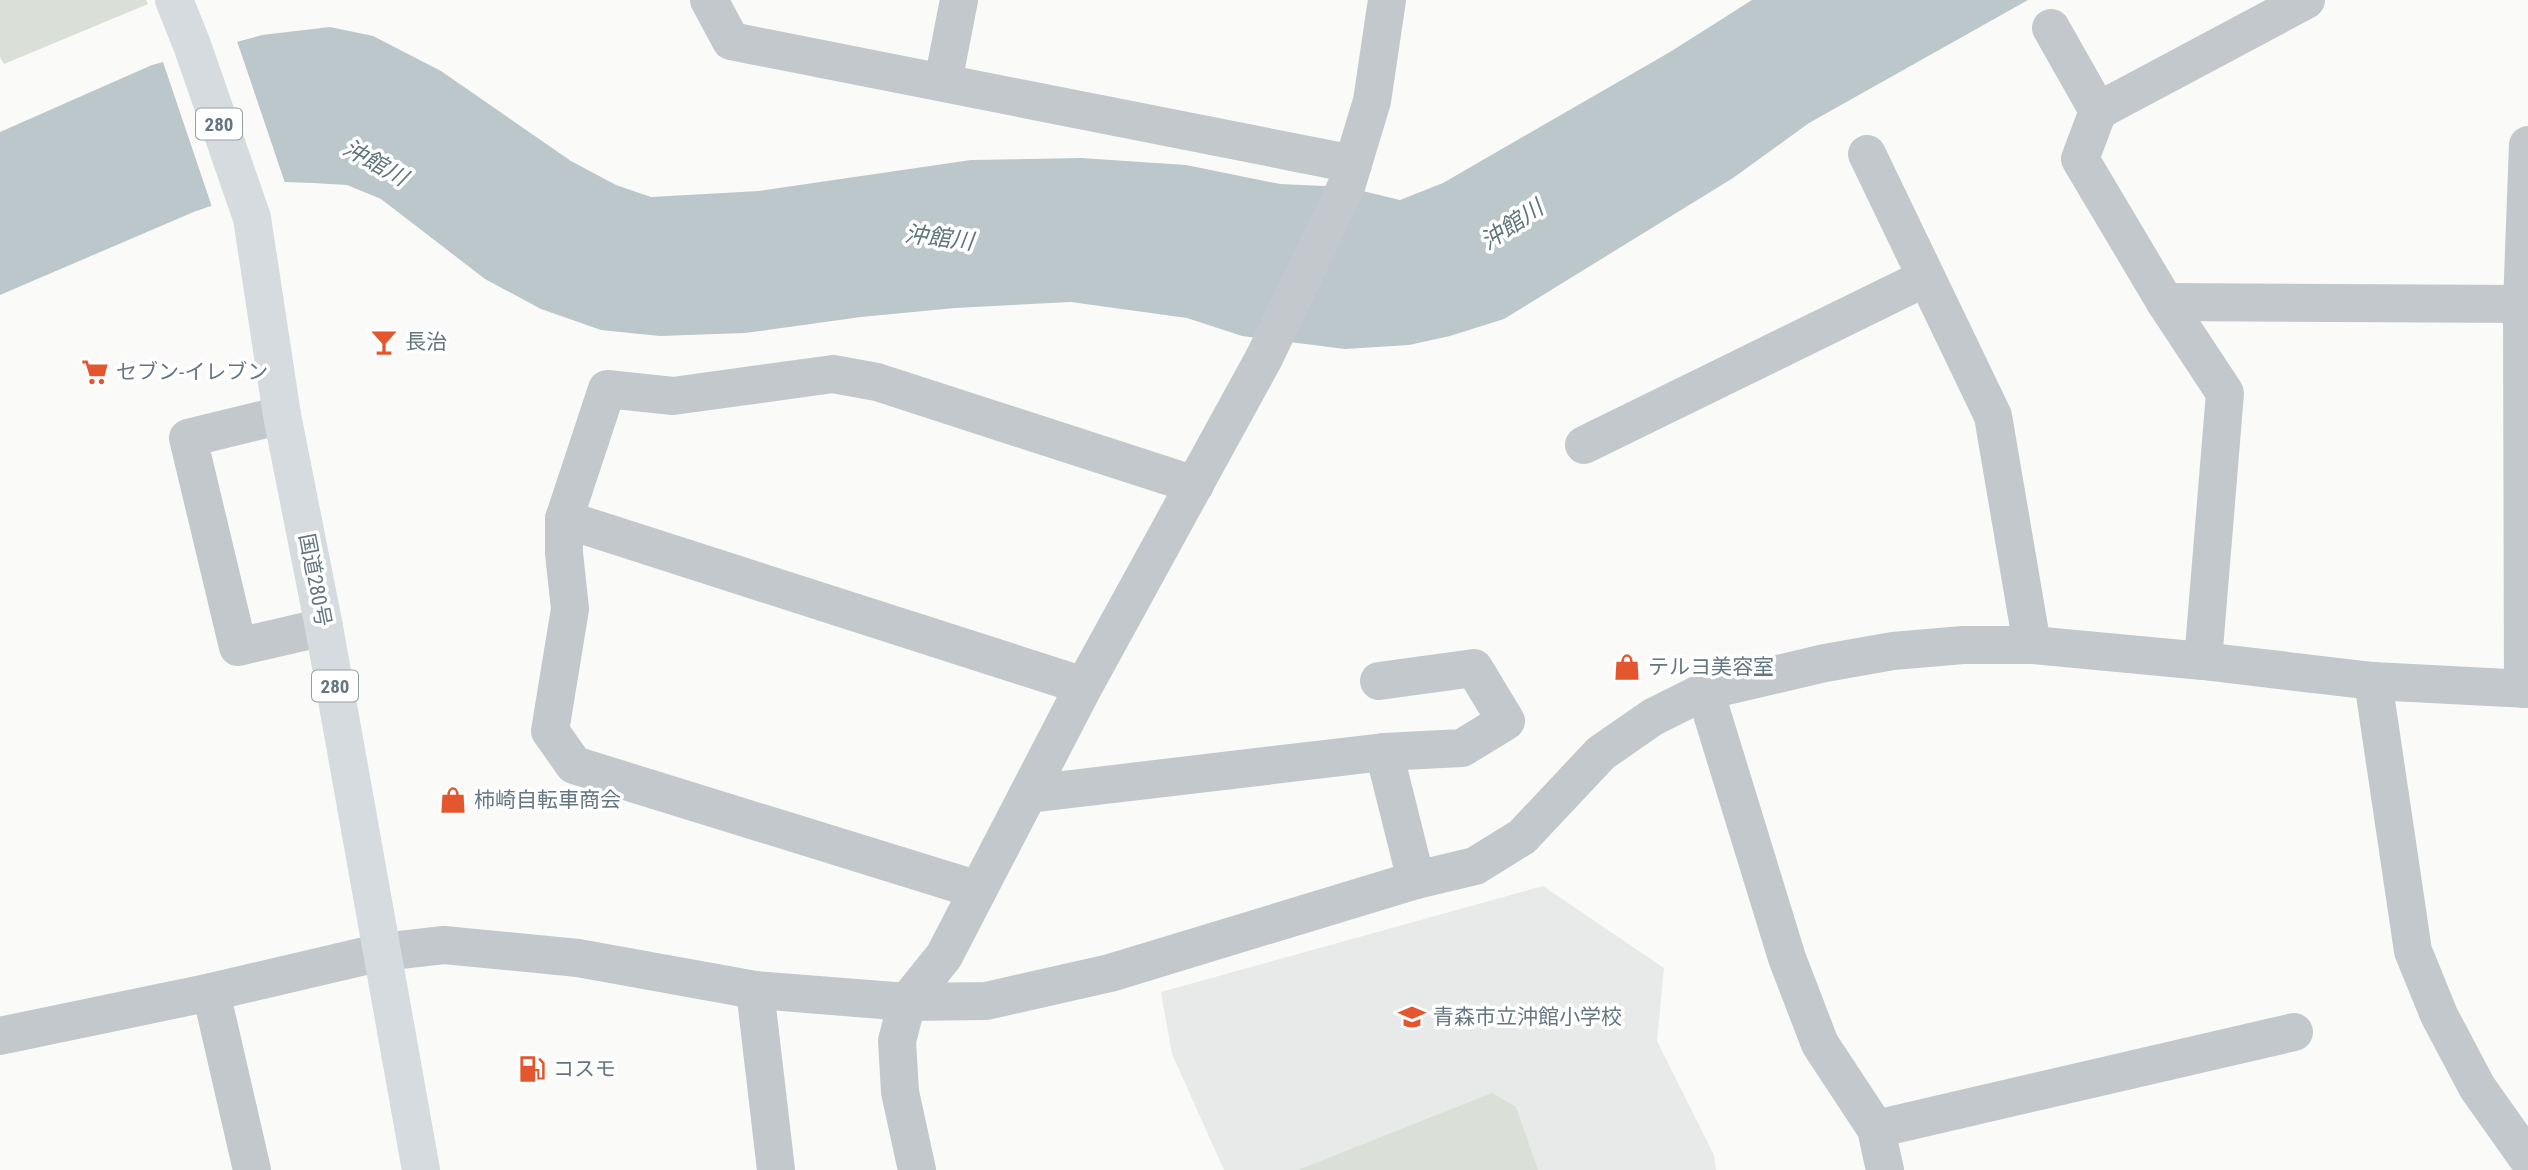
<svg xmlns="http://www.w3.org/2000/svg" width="2528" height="1170" font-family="'Roboto Condensed','Noto Sans JP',sans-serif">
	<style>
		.built { fill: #e8e9e9 }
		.green { fill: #dadfd7 }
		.water { fill: #bbc7cb }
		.pier { fill: #fafaf8 }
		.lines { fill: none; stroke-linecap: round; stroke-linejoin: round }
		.minor { stroke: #c3c8cc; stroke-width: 38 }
		.highway { stroke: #d6dbdf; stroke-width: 38 }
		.labels { text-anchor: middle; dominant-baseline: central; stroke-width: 7; stroke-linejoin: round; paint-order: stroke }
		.shield { fill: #fff; stroke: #939fa8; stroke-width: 2 }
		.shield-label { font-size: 19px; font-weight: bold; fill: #657683 }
		.poi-label { font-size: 21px; fill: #657683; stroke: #fff; text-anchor: start }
		.street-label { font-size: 21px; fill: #657683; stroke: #fff }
		.water-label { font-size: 23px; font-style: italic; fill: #60757c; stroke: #fff }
	</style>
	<rect width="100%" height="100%" fill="#fafaf8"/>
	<path class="built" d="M 1543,886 L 1664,968 L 1657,1041 L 1714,1155 L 1716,1170 L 1224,1170 L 1172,1054 L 1161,992 Z"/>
	<g class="green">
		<path d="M 0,0 L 146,0 L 148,4 L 4,64 L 0,57 Z"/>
		<path d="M 1492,1093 L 1516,1107 L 1538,1170 L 1298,1170 Z"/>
	</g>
	<path class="water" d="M 1752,0 L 2028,0 L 1809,123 L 1733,178 L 1504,319 L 1450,336 L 1409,345 L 1345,349 L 1242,336 L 1187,318 L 1071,302 L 955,308 L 861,317 L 745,333 L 660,336 L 601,330 L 541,309 L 485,279 L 381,199 L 347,185 L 313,183 L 284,182 L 196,211 L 0,295 L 0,132 L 152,65 L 262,35 L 330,27 L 373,36 L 441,71 L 571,161 L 616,185 L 651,197 L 759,191 L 971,160 L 1081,158 L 1186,165 L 1280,184 L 1346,187 L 1400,200 L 1443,183 L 1670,52 Z"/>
	<path class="pier" d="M 236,38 L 286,186 L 213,210 L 162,59 Z"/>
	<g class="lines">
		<g class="minor">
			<path d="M 709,0 L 731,41 L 1353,164"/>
			<path d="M 2051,28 L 2098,111"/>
			<path d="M 943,82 L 959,0"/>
			<path d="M 1867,154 L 1993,416 L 2032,645"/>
			<path d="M 2165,302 L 2522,304"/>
			<path d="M 282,415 L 188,438 L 238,647 L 324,627"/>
			<path d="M 1584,445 L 1925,278"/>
			<path d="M 564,519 L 1084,686"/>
			<path d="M 2203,661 L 2225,393 L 2165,302 L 2080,159 L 2098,111 L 2306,0"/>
			<path d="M 1379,681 L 1474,668 L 1506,721 L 1462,748 L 1384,752"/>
			<path d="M 2373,681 L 2413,951 L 2439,1015 L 2477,1087 L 2528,1159"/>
			<path d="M 2523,689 L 2522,304 L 2528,145"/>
			<path d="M 1705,691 L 1787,958 L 1820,1044 L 1876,1129 L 1885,1170"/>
			<path d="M 1029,794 L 1384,752 L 1416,880"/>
			<path d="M 978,890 L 574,765 L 550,731 L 570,609 L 564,553 L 564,519 L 607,389 L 673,396 L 833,374 L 877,382 L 1195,485"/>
			<path d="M 755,990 L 776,1170"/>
			<path d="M 211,992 L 252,1170"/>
			<path d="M 0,1036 L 211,992 L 382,952 L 444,945 L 578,958 L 755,990 L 907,1002 L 986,1001 L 1110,973 L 1416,880 L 1475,866 L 1522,837 L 1601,753 L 1653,717 L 1705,691 L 1825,663 L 1893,651 L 1963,645 L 2032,645 L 2203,661 L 2373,681 L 2528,689"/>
			<path d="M 1876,1129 L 2294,1032"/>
			<path d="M 917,1170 L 900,1092 L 897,1041 L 907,1002 L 944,956 L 1084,686 L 1264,358 L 1346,187 L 1372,101 L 1387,0"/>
		</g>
		<path class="highway" d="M 174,0 L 192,45 L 252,218 L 282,415 L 324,627 L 421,1170"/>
	</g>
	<defs>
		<symbol id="bar-bare" viewBox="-9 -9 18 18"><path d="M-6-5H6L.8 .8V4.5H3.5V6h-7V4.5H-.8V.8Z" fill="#e4572e" stroke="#fff" stroke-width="2.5" paint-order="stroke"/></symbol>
		<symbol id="supermarket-bare" viewBox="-9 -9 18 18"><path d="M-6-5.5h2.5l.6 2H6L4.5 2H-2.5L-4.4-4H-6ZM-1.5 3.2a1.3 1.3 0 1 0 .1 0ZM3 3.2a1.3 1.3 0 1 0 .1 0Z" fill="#e4572e" stroke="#fff" stroke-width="2.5" paint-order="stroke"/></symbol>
		<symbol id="shop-bare" viewBox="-9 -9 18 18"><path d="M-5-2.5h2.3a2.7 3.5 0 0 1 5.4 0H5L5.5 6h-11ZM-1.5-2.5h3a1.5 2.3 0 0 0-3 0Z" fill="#e4572e" stroke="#fff" stroke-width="2.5" paint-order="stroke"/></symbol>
		<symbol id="school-bare" viewBox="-9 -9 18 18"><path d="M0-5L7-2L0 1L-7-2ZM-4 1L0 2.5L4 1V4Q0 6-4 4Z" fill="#e4572e" stroke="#fff" stroke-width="2.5" paint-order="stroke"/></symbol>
		<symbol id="fuel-bare" viewBox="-9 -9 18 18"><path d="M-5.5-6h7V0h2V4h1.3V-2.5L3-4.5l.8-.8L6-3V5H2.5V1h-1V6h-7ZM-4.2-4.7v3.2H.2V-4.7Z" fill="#e4572e" stroke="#fff" stroke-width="2.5" paint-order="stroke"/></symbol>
	</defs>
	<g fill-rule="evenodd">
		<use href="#bar-bare" x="365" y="323" width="38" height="38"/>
		<use href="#supermarket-bare" x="76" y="353" width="38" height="38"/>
		<use href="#shop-bare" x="1608" y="648" width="38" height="38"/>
		<use href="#shop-bare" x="434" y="781" width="38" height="38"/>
		<use href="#school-bare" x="1393" y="998" width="38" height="38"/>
		<use href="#fuel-bare" x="513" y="1050" width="38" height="38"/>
	</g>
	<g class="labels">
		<g class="shield">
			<rect x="196" y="108.5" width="46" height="31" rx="5"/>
			<rect x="312" y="670.5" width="46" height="31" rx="5"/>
		</g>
		<g class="shield-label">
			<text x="219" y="124">280</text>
			<text x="335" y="686">280</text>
		</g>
		<g class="poi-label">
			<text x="405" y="342">長治</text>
			<text x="116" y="372">セブン-イレブン</text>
			<text x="1648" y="667">テルヨ美容室</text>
			<text x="474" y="800">柿崎自転車商会</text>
			<text x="1433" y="1017">青森市立沖館小学校</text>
			<text x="553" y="1069">コスモ</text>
		</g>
		<g class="street-label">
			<text transform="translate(315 580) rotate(79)">国道280号</text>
		</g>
		<g class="water-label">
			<text transform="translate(375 163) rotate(29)">沖館川</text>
			<text transform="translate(1512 225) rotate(-34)">沖館川</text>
			<text transform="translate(939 238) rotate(7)">沖館川</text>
		</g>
	</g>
</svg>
